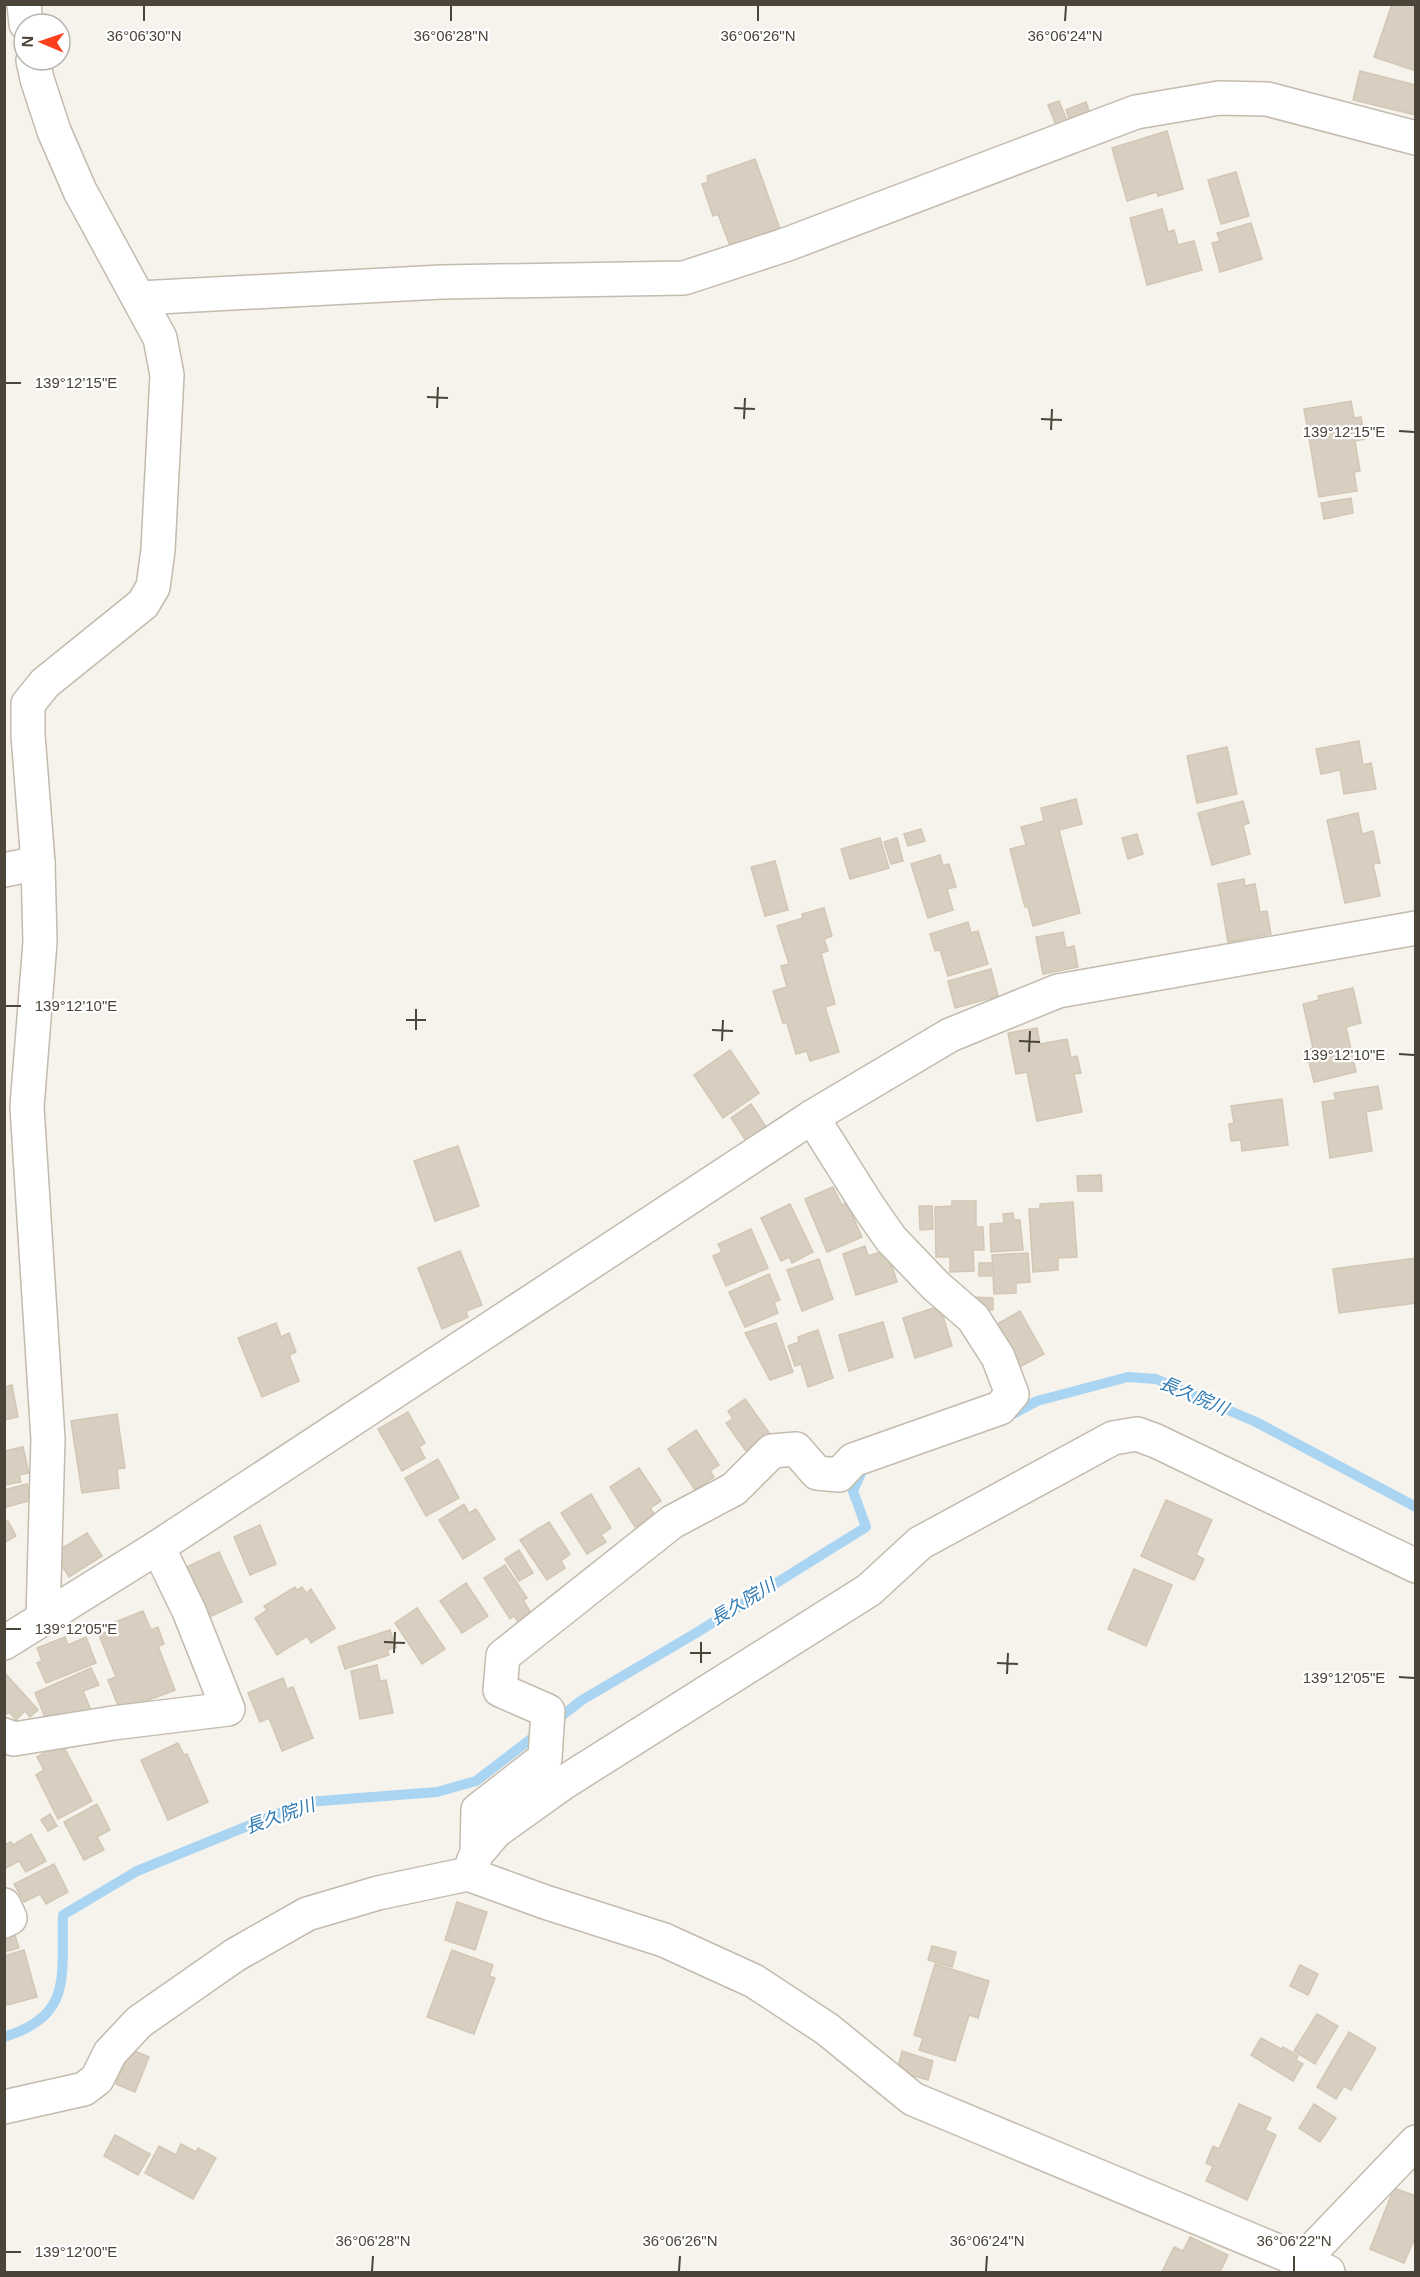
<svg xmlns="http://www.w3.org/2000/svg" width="1420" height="2277" font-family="Arial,'Noto Sans JP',sans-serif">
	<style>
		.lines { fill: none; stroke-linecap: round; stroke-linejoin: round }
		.stream { stroke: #a9d4f2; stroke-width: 10 }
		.building { fill: #d8cfc1; stroke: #d3c7b4; stroke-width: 1.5 }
		.minor-casing { stroke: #c2bbae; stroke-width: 36 }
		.minor { stroke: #fff; stroke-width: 33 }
		.ticks { fill: none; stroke: #4b4439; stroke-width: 2 }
		.labels { text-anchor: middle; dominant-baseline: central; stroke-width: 4.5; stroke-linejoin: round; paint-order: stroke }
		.water-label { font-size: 18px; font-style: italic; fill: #2e7ab2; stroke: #fff }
		.ticks-label { font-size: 15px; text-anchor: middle; fill: #4b4439; stroke: #fff; stroke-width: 4.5; stroke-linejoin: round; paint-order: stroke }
	</style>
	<rect width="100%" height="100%" fill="#f6f3ec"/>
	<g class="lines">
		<g class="stream">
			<path d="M 1009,1416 L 1037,1401 L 1128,1377 L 1156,1379 L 1256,1422 L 1416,1507"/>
			<path d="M 555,1721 L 582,1700 L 696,1633 L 866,1527 L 853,1491 L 864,1467"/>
			<path d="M 4,2037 C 74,2016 61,1975 63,1915 L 137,1871 L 307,1802 L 437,1792 L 476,1781 L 540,1732"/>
		</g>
	</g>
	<g class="building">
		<path d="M 1392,4 L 1416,4 L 1416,71 L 1374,57 Z"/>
		<path d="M 1360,71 L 1416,85 L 1416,115 L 1353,100 Z"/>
		<path d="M 1059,101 L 1068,123 L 1057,128 L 1048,105 Z"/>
		<path d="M 1086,102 L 1091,116 L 1071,124 L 1066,110 Z"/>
		<path d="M 1167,131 L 1183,189 L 1158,196 L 1157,192 L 1127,201 L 1112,148 Z"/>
		<path d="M 755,159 L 780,229 L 730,246 L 718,214 L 713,216 L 702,184 L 708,182 L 707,176 Z"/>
		<path d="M 1236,172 L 1249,216 L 1221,224 L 1208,180 Z"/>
		<path d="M 1162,209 L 1168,232 L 1174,230 L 1178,245 L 1194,241 L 1202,270 L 1147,285 L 1130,218 Z"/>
		<path d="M 1251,223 L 1262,259 L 1220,272 L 1212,243 L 1220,241 L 1217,233 Z"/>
		<path d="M 1351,401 L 1354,418 L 1361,417 L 1365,439 L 1355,441 L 1360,471 L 1354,472 L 1357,491 L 1319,497 L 1304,409 Z"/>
		<path d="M 1351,498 L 1353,513 L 1324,519 L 1321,503 Z"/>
		<path d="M 1359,741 L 1363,765 L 1371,763 L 1376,789 L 1344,794 L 1340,770 L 1321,774 L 1316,749 Z"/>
		<path d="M 1227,747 L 1237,794 L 1197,803 L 1187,756 Z"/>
		<path d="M 1076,799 L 1082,824 L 1059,830 L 1080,913 L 1033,926 L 1028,907 L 1025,907 L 1010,849 L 1026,845 L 1021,827 L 1044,821 L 1041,808 Z"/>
		<path d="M 1243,801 L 1249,823 L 1243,825 L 1250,854 L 1212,865 L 1198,813 Z"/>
		<path d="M 1358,813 L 1362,834 L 1373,831 L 1380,863 L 1373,864 L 1380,896 L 1345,903 L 1327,820 Z"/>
		<path d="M 921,829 L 925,841 L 908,846 L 904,834 Z"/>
		<path d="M 1137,834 L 1143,854 L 1128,859 L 1122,838 Z"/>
		<path d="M 880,838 L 889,868 L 850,879 L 841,849 Z"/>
		<path d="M 897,838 L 903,861 L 891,864 L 884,842 Z"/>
		<path d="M 940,855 L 943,866 L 949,864 L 956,887 L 947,889 L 953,910 L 928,918 L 911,864 Z"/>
		<path d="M 775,861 L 788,910 L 765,916 L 751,867 Z"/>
		<path d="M 1244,879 L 1245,886 L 1255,884 L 1260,912 L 1267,911 L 1271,934 L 1228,942 L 1218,884 Z"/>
		<path d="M 824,908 L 832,936 L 824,939 L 828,951 L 821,953 L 835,1004 L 825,1007 L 839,1052 L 810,1061 L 807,1051 L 796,1054 L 787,1023 L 783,1023 L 773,991 L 787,987 L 781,966 L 789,964 L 777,926 L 803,918 L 802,914 Z"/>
		<path d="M 968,922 L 971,933 L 978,931 L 988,964 L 948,976 L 940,950 L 935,951 L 930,934 Z"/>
		<path d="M 1063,932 L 1066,948 L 1074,946 L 1078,967 L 1043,974 L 1036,937 Z"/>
		<path d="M 991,969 L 998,996 L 955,1008 L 948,981 Z"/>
		<path d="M 1353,988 L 1361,1023 L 1346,1027 L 1356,1072 L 1314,1082 L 1306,1050 L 1313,1048 L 1303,1004 L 1319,1000 L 1318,996 Z"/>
		<path d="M 1037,1028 L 1040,1044 L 1067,1039 L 1071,1058 L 1077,1056 L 1081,1073 L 1074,1074 L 1082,1112 L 1037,1121 L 1027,1072 L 1016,1074 L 1008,1033 Z"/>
		<path d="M 730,1050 L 759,1093 L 723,1118 L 694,1075 Z"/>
		<path d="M 1378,1086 L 1382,1109 L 1366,1112 L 1372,1151 L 1330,1158 L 1322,1102 L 1336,1100 L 1334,1093 Z"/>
		<path d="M 1282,1099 L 1288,1145 L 1242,1151 L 1241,1140 L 1231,1141 L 1229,1124 L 1234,1123 L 1231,1106 Z"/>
		<path d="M 751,1104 L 766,1127 L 746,1141 L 731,1118 Z"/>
		<path d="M 458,1146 L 479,1206 L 435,1221 L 414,1161 Z"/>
		<path d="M 1101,1175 L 1102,1191 L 1078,1191 L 1077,1176 Z"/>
		<path d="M 833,1187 L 842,1205 L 847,1203 L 862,1237 L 827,1252 L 805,1199 Z"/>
		<path d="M 952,1201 L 976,1201 L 976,1227 L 983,1227 L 984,1250 L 973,1250 L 974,1271 L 950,1272 L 950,1257 L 936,1257 L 935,1207 L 952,1206 Z"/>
		<path d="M 1073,1202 L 1077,1257 L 1058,1258 L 1058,1270 L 1033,1272 L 1029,1209 L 1040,1209 L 1040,1204 Z"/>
		<path d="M 790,1204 L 813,1252 L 792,1263 L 789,1257 L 781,1261 L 761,1218 Z"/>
		<path d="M 919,1206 L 932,1206 L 933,1229 L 920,1230 Z"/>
		<path d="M 1013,1213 L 1014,1220 L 1020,1220 L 1023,1250 L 991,1252 L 990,1224 L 1004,1223 L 1003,1214 Z"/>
		<path d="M 751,1229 L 768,1268 L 726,1286 L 713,1256 L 722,1252 L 718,1244 Z"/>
		<path d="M 865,1246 L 868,1256 L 887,1250 L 897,1282 L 856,1295 L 843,1254 Z"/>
		<path d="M 460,1251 L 482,1305 L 466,1311 L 468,1317 L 442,1329 L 418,1268 Z"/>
		<path d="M 1028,1253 L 1030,1282 L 1016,1283 L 1016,1293 L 994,1294 L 992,1255 Z"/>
		<path d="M 1416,1258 L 1416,1303 L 1339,1313 L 1333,1269 Z"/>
		<path d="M 819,1259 L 833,1299 L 802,1311 L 787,1270 Z"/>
		<rect x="979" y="1263" width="12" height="13"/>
		<path d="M 769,1274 L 780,1300 L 774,1302 L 778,1313 L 745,1327 L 729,1292 Z"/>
		<path d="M 972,1297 L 993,1298 L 993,1310 L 971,1309 Z"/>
		<path d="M 940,1306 L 952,1346 L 915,1358 L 903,1318 Z"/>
		<path d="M 1020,1311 L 1044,1354 L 1016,1369 L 992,1327 Z"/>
		<path d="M 883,1322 L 893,1357 L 849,1371 L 839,1335 Z"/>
		<path d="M 276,1323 L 281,1337 L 289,1333 L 296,1352 L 289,1355 L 299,1381 L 262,1397 L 238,1338 Z"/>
		<path d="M 776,1323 L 793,1372 L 770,1380 L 745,1333 Z"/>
		<path d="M 818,1330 L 833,1378 L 808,1387 L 801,1364 L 795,1366 L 788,1346 L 799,1342 L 798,1337 Z"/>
		<path d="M 12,1385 L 18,1417 L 4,1420 L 4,1387 Z"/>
		<path d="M 745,1399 L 770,1434 L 746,1451 L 726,1423 L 733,1419 L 728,1411 Z"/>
		<path d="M 408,1412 L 425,1443 L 419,1447 L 425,1458 L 402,1471 L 378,1429 Z"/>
		<path d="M 117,1414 L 125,1468 L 117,1469 L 119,1488 L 82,1493 L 71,1421 Z"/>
		<path d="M 696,1430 L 719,1465 L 710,1471 L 714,1477 L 695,1490 L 668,1449 Z"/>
		<path d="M 23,1447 L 29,1473 L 19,1475 L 21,1482 L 4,1485 L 4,1451 Z"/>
		<path d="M 438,1459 L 459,1498 L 426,1516 L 405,1478 Z"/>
		<path d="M 639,1468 L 661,1501 L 650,1508 L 654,1514 L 635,1527 L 610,1487 Z"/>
		<path d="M 27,1484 L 32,1500 L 6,1507 L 4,1490 Z"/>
		<path d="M 591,1494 L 611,1528 L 601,1535 L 606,1542 L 587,1554 L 561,1513 Z"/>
		<path d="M 1166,1500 L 1212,1520 L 1196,1555 L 1204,1559 L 1194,1580 L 1141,1556 Z"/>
		<path d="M 464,1504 L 469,1513 L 476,1509 L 495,1539 L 463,1559 L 439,1520 Z"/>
		<path d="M 8,1521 L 16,1536 L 4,1543 L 4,1522 Z"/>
		<path d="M 549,1522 L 570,1554 L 561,1561 L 565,1568 L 547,1580 L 520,1540 Z"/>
		<path d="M 260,1525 L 276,1564 L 250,1575 L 234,1537 Z"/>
		<path d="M 87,1533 L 102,1556 L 69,1577 L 61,1564 L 61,1549 Z"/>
		<path d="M 519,1550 L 533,1573 L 519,1581 L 505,1559 Z"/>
		<path d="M 219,1552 L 242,1602 L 205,1619 L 182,1569 Z"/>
		<path d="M 505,1565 L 527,1598 L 523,1600 L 531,1613 L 518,1622 L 514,1616 L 510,1619 L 484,1578 Z"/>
		<path d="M 1134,1569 L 1172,1585 L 1146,1646 L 1108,1629 Z"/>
		<path d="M 466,1583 L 488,1616 L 462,1633 L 440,1601 Z"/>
		<path d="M 295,1587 L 297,1590 L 302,1587 L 306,1593 L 311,1589 L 335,1628 L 311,1643 L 307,1636 L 277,1655 L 255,1618 L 267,1610 L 264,1606 Z"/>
		<path d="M 417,1608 L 445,1649 L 422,1664 L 395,1623 Z"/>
		<path d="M 143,1611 L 151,1630 L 158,1627 L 164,1644 L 158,1646 L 175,1690 L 120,1711 L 108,1680 L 116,1677 L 99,1635 L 115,1629 L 113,1623 Z"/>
		<path d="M 390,1630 L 396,1647 L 387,1650 L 389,1655 L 345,1669 L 338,1647 Z"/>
		<path d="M 65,1637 L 68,1645 L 86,1637 L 96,1663 L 46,1683 L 37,1663 L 42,1661 L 37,1648 Z"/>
		<path d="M 377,1665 L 380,1681 L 386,1680 L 393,1713 L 360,1719 L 351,1671 Z"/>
		<path d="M 91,1668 L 99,1685 L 83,1691 L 91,1710 L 56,1725 L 51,1715 L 45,1717 L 35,1693 Z"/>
		<path d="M 4,1672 L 38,1710 L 30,1717 L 25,1711 L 16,1720 L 9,1712 L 4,1716 Z"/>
		<path d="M 283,1678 L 287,1689 L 293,1687 L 313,1738 L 282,1751 L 269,1718 L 260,1722 L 248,1693 Z"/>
		<path d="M 62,1743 L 92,1801 L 58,1819 L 36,1775 L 44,1770 L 37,1757 Z"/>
		<path d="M 178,1743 L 184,1755 L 187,1754 L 208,1802 L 168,1820 L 141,1760 Z"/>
		<path d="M 97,1804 L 110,1830 L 97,1837 L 104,1850 L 84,1860 L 64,1822 Z"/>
		<path d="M 50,1814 L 57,1826 L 48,1831 L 41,1820 Z"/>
		<path d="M 31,1834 L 46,1861 L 26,1872 L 19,1861 L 4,1869 L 4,1845 L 11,1842 L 13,1845 Z"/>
		<path d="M 54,1864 L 68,1892 L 46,1904 L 40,1894 L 24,1902 L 14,1884 Z"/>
		<path d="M 457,1902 L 487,1912 L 475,1950 L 445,1940 Z"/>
		<path d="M 13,1929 L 19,1948 L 4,1952 L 4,1932 Z"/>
		<path d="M 932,1946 L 956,1952 L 952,1967 L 928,1960 Z"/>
		<path d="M 24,1950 L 37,1997 L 7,2005 L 4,1995 L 4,1956 Z"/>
		<path d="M 452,1950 L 493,1965 L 489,1976 L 495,1978 L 474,2034 L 427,2017 Z"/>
		<path d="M 935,1964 L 989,1981 L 978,2018 L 969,2015 L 955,2061 L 919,2050 L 923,2038 L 914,2035 Z"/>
		<path d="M 1300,1965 L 1318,1974 L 1308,1995 L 1290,1986 Z"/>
		<path d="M 1317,2014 L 1338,2026 L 1315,2064 L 1294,2051 Z"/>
		<path d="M 1349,2032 L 1376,2048 L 1351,2090 L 1344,2086 L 1336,2099 L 1317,2087 Z"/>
		<path d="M 1261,2038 L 1281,2049 L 1283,2047 L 1298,2056 L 1296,2060 L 1303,2064 L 1293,2081 L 1251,2055 Z"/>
		<path d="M 130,2049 L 149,2057 L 135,2092 L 116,2084 Z"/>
		<path d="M 902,2051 L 933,2061 L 928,2080 L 897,2071 Z"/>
		<path d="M 1239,2104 L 1271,2118 L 1265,2130 L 1276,2135 L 1247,2200 L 1206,2181 L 1213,2166 L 1206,2163 L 1213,2146 L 1219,2149 Z"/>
		<path d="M 1314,2104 L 1336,2118 L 1320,2142 L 1299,2128 Z"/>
		<path d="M 115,2135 L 150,2154 L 138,2175 L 104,2156 Z"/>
		<path d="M 181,2144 L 196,2152 L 198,2148 L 216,2158 L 193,2199 L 145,2173 L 159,2146 L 176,2155 Z"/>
		<path d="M 1394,2188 L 1416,2196 L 1416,2235 L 1404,2263 L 1370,2249 Z"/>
		<path d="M 1190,2237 L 1228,2255 L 1220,2272 L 1162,2272 L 1174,2247 L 1183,2251 Z"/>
	</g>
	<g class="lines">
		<defs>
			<g id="minor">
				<path d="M 24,4 L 26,24"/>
				<path d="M 33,60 L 37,79 L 54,131 L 80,191 L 160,338 L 167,375 L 158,550 L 153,587 L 143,604 L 45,683 L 28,704 L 28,735 L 38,863 L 40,942 L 27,1107 L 48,1439 L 43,1619"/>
				<path d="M 139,298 L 441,282 L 684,278 L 785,245 L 1136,112 L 1219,98 L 1267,99 L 1416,138"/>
				<path d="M 4,870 L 38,863"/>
				<path d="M 4,1643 L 158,1547 L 812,1117 L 950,1035 L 1058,991 L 1416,928"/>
				<path d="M 4,1735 L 14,1739 L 113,1723 L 228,1709 L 189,1611 L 158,1547"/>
				<path d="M 477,1853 L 478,1810 L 545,1758 L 548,1711 L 500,1690 L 503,1656 L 672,1522 L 734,1489 L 772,1451 L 796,1449 L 817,1473 L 839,1475 L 853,1460 L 1000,1408 L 1012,1394 L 998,1357 L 973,1318 L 936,1286 L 891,1239 L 868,1206 L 812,1117"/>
				<path d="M 473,1862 L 477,1853 L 496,1831 L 563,1783 L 869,1590 L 920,1543 L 1113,1438 L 1137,1434 L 1156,1441 L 1416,1566"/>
				<path d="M 4,1905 L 10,1918 L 4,1921"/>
				<path d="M 4,2107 L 84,2089 L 97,2079 L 110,2053 L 139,2022 L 235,1955 L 307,1914 L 378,1893 L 468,1874 L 545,1902 L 664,1940 L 754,1981 L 827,2029 L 913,2099 L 1328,2272"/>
				<path d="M 1297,2272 L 1302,2261 L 1416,2142"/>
			</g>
		</defs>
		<use href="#minor" class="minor-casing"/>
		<use href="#minor" class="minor"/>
	</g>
	<path class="ticks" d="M 144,21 L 144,6M 451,21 L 451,6M 758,21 L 758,6M 1065,21 L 1066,6M 6,383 L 21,383M 427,397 L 448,398M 437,408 L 438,387M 734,408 L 755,409M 744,419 L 745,398M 1041,419 L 1062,420M 1051,430 L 1052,409M 1399,431 L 1414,432M 6,1006 L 21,1006M 406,1020 L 426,1020M 416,1030 L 416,1009M 712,1030 L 733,1031M 722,1041 L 723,1020M 1019,1041 L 1040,1042M 1029,1052 L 1030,1031M 1399,1054 L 1414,1055M 6,1629 L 21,1629M 384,1642 L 405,1643M 394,1653 L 395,1632M 690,1653 L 711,1653M 701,1663 L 701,1642M 997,1663 L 1018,1664M 1007,1674 L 1008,1653M 1399,1677 L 1414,1678M 6,2252 L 21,2252M 372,2271 L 373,2256M 679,2271 L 680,2256M 986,2271 L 987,2256M 1294,2271 L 1294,2256"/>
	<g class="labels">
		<g class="water-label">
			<text transform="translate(1194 1396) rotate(23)">長久院川</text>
			<text transform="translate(743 1602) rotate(-31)">長久院川</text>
			<text transform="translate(280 1816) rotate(-19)">長久院川</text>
		</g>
	</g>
	<g class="ticks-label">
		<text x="144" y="41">36°06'30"N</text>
		<text x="451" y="41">36°06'28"N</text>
		<text x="758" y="41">36°06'26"N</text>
		<text x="1065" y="41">36°06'24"N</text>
		<text x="76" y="388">139°12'15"E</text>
		<text x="1344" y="437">139°12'15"E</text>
		<text x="76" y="1011">139°12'10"E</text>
		<text x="1344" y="1060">139°12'10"E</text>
		<text x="76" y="1634">139°12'05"E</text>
		<text x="1344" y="1683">139°12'05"E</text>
		<text x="373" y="2246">36°06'28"N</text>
		<text x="680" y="2246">36°06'26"N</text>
		<text x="987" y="2246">36°06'24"N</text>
		<text x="1294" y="2246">36°06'22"N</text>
		<text x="76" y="2257">139°12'00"E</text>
	</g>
	<rect width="1420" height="2277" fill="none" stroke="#4b4439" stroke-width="12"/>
	<g transform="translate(42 42) rotate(272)"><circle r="28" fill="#ffffff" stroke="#b7b4b0" stroke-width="1.5"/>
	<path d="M0-4.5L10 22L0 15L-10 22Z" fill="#fc3f1d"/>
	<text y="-9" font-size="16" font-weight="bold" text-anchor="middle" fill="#4b4439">N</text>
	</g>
</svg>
